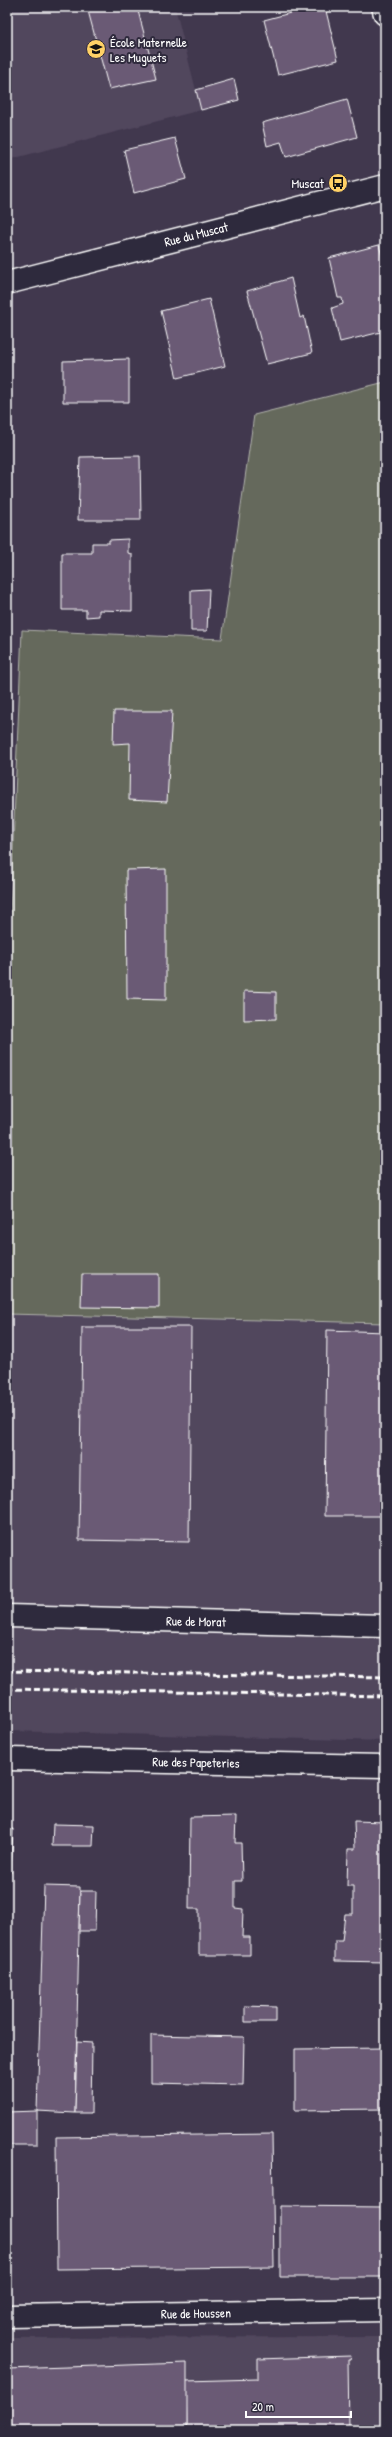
<svg xmlns="http://www.w3.org/2000/svg" width="392" height="2437" font-family="'Patrick Hand',sans-serif">
	<style>
		.built { fill: #51465d }
		.green { fill: #65695b; stroke: #b2b4ad }
		.building { fill: #6a5a75; stroke: #fff }
		.lines { fill: none; stroke-linecap: round; stroke-linejoin: round }
		.minor-casing { stroke: #fff; stroke-width: 25 }
		.minor { stroke: #2f2a3d; stroke-width: 22 }
		.rail { stroke: #fff; stroke-width: 3; stroke-dasharray: 6 3; stroke-linecap: butt }
		.labels { text-anchor: middle; dominant-baseline: central; stroke-width: 4; stroke-linejoin: round; paint-order: stroke }
		.poi-label { font-size: 13px; fill: #fff; stroke: #2f2a3d; text-anchor: start }
		.street-label { font-size: 13px; fill: #fff; stroke: #2f2a3d }
	</style>
	<rect width="100%" height="100%" fill="#41384e"/>
	<filter id="ink" filterUnits="userSpaceOnUse"><feTurbulence type="fractalNoise" baseFrequency=".025" numOctaves="2"/><feDisplacementMap in="SourceGraphic" scale="8" xChannelSelector="R" yChannelSelector="G"/><feConvolveMatrix kernelMatrix="1 2 1 2 8 2 1 2 1" color-interpolation-filters="sRGB"/></filter>
	<g filter="url(#ink)">
		<g class="built">
			<path d="M 7,7 L 175,7 L 201,110 L 7,160 Z"/>
			<path d="M 7,1314 L 385,1321 L 385,1741 L 7,1731 Z"/>
			<path d="M 385,2337 L 385,2430 L 7,2430 L 7,2338 Z"/>
		</g>
		<path class="green" d="M 385,382 L 385,1323 L 7,1314 L 7,987 L 22,630 L 222,639 L 254,415 Z"/>
		<g class="building">
			<path d="M 87,7 L 137,7 L 156,79 L 109,89 Z"/>
			<path d="M 313,7 L 325,7 L 338,60 L 278,75 L 264,20 Z"/>
			<path d="M 234,79 L 239,100 L 201,110 L 196,90 Z"/>
			<path d="M 347,99 L 357,137 L 286,157 L 281,142 L 267,146 L 262,123 Z"/>
			<path d="M 175,138 L 186,179 L 134,193 L 124,150 Z"/>
			<path d="M 379,245 L 385,267 L 385,271 L 383,272 L 385,282 L 385,331 L 340,342 L 332,308 L 343,304 L 342,298 L 338,298 L 329,258 Z"/>
			<path d="M 291,278 L 300,318 L 304,316 L 312,353 L 267,364 L 247,291 Z"/>
			<path d="M 209,299 L 225,366 L 177,378 L 161,311 Z"/>
			<path d="M 129,359 L 129,402 L 63,402 L 63,361 Z"/>
			<path d="M 140,456 L 141,520 L 78,520 L 80,457 Z"/>
			<path d="M 128,539 L 128,553 L 132,554 L 132,611 L 99,610 L 99,616 L 86,617 L 86,610 L 62,610 L 62,553 L 92,553 L 92,543 L 109,543 L 109,540 Z"/>
			<path d="M 209,589 L 207,631 L 191,631 L 191,590 Z"/>
			<path d="M 114,711 L 172,711 L 167,802 L 129,800 L 130,743 L 113,744 Z"/>
			<path d="M 166,869 L 166,1000 L 127,999 L 126,870 Z"/>
			<path d="M 244,991 L 276,992 L 276,1019 L 244,1020 Z"/>
			<path d="M 82,1274 L 159,1274 L 159,1308 L 81,1307 Z"/>
			<path d="M 82,1327 L 191,1327 L 189,1542 L 79,1540 Z"/>
			<path d="M 327,1330 L 385,1332 L 385,1516 L 325,1516 Z"/>
			<path d="M 236,1816 L 235,1843 L 241,1843 L 242,1881 L 235,1881 L 235,1908 L 243,1909 L 242,1937 L 250,1937 L 250,1955 L 199,1955 L 199,1909 L 189,1909 L 190,1817 Z"/>
			<path d="M 354,1821 L 385,1822 L 385,1962 L 335,1961 L 335,1941 L 342,1941 L 345,1914 L 353,1914 L 353,1886 L 347,1886 L 348,1849 L 355,1849 Z"/>
			<path d="M 53,1824 L 94,1825 L 93,1846 L 52,1846 Z"/>
			<path d="M 7,1829 L 13,1829 L 11,1873 L 7,1873 Z"/>
			<path d="M 44,1886 L 80,1887 L 75,2113 L 37,2111 Z"/>
			<path d="M 80,1891 L 96,1891 L 95,1931 L 79,1931 Z"/>
			<rect x="7" y="1952" width="3" height="15"/>
			<path d="M 7,1967 L 10,1967 L 8,2039 L 7,2039 Z"/>
			<path d="M 245,2006 L 276,2007 L 276,2022 L 245,2022 Z"/>
			<path d="M 151,2035 L 244,2037 L 243,2085 L 151,2083 Z"/>
			<path d="M 77,2042 L 92,2043 L 91,2113 L 75,2113 Z"/>
			<path d="M 385,2048 L 385,2109 L 295,2110 L 295,2049 Z"/>
			<path d="M 37,2111 L 37,2145 L 7,2145 L 7,2112 Z"/>
			<path d="M 272,2134 L 274,2267 L 57,2269 L 56,2137 Z"/>
			<path d="M 280,2206 L 385,2207 L 385,2277 L 280,2277 Z"/>
			<path d="M 351,2356 L 350,2360 L 348,2360 L 349,2430 L 187,2430 L 186,2381 L 258,2379 L 258,2359 Z"/>
			<path d="M 187,2363 L 187,2430 L 7,2430 L 7,2369 Z"/>
		</g>
		<g class="lines">
			<defs>
				<g id="minor">
					<path d="M 383,7 L 385,14"/>
					<path d="M 7,283 L 385,186"/>
					<path d="M 7,1616 L 385,1626"/>
					<path d="M 7,1759 L 385,1766"/>
					<path d="M 7,2316 L 385,2310"/>
				</g>
			</defs>
			<use href="#minor" class="minor-casing"/>
			<use href="#minor" class="minor"/>
			<g class="rail">
				<path d="M 7,1671 L 385,1677"/>
				<path d="M 7,1689 L 385,1696"/>
			</g>
		</g>
	</g>
	<defs>
		<symbol id="school-disc" viewBox="-11 -11 22 22"><circle r="9.5" fill="#ffd166" stroke="#2f2a3d"/><path d="M0-5L7-2L0 1L-7-2ZM-4 1L0 2.5L4 1V4Q0 6-4 4Z" fill="#111"/></symbol>
		<symbol id="bus-disc" viewBox="-11 -11 22 22"><circle r="9.5" fill="#ffd166" stroke="#2f2a3d"/><path d="M-5-6H5V4H4V6H2V4H-2V6H-4V4H-5ZM-3.5-4V0h7V-4ZM-3.5 1.2v1.5H-2V1.2ZM2 1.2v1.5H3.5V1.2Z" fill="#111"/></symbol>
	</defs>
	<g fill-rule="evenodd">
		<use href="#school-disc" x="85" y="38" width="22" height="22"/>
		<use href="#bus-disc" x="327" y="172" width="22" height="22"/>
	</g>
	<g class="labels">
		<g class="poi-label">
			<text x="110" y="42">École Maternelle<tspan x="110" dy="15">Les Muguets</tspan></text>
			<text x="324" y="183" text-anchor="end">Muscat</text>
		</g>
		<g class="street-label">
			<text transform="translate(196 234) rotate(-14)">Rue du Muscat</text>
			<text transform="translate(196 1621) rotate(1)">Rue de Morat</text>
			<text transform="translate(196 1762) rotate(1)">Rue des Papeteries</text>
			<text transform="translate(196 2313) rotate(-1)">Rue de Houssen</text>
		</g>
	</g>
	<rect width="392" height="2437" fill="none" stroke="#2f2a3d" stroke-width="24"/>
	<rect x="12" y="12" width="368" height="2413" fill="none" stroke="#fff" stroke-width="1.5" filter="url(#ink)"/>
	<path d="M246 2411v6h105v-6" fill="none" stroke="#ffffff" stroke-width="2"/>
	<text x="252" y="2411" font-size="12" fill="#ffffff" stroke="#2f2a3d" stroke-width="3" paint-order="stroke">20 m</text>
</svg>
